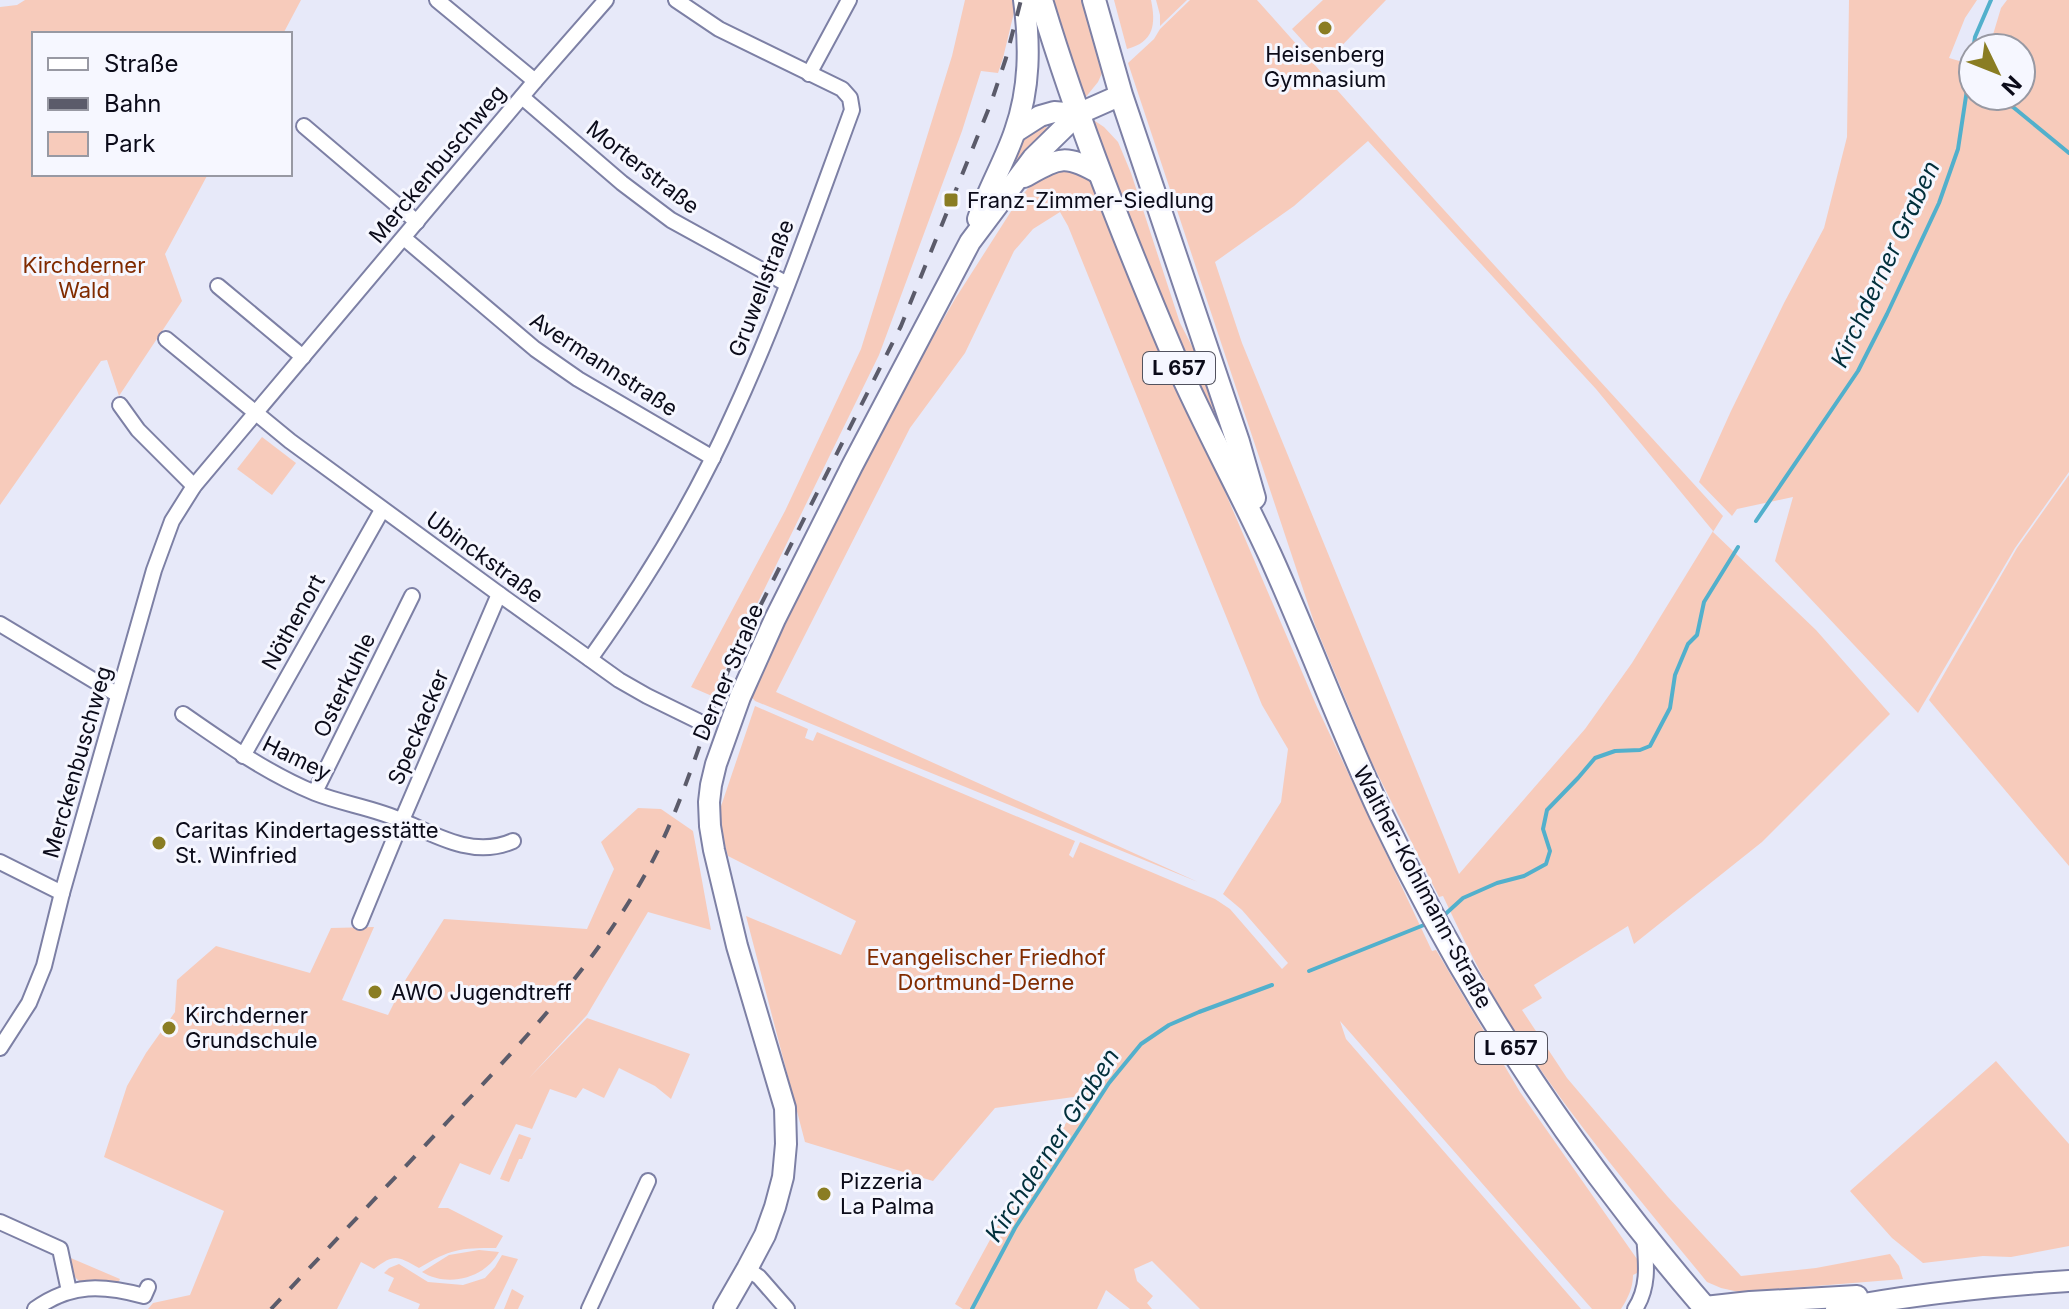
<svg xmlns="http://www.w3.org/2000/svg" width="2069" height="1309" font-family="Inter,sans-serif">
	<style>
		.green { fill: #f7cbbb; fill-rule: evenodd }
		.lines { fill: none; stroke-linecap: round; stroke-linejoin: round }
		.stream { stroke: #52b0cc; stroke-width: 4 }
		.street-casing { stroke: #7d80a5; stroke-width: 18 }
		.secondary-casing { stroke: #7d80a5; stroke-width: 24 }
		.primary-casing { stroke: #7d80a5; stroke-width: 26 }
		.street { stroke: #fff; stroke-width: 14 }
		.secondary { stroke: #fff; stroke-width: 20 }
		.primary { stroke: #fff; stroke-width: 22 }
		.rail { stroke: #5b5b6a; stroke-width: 4; stroke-dasharray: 14 14; stroke-linecap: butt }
		.poi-dot { fill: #8a7d23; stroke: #f6f7ff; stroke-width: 3 }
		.labels { text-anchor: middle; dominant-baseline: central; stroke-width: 6; stroke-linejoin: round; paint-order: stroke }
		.shield { fill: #f6f7ff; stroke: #52525e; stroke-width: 2 }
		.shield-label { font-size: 20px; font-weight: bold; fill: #0b0b19 }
		.poi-label { font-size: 22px; fill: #0b0b19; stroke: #f6f7ff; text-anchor: start }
		.street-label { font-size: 22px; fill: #0b0b19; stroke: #f6f7ff }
		.park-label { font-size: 22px; fill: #812b00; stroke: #f6f7ff }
		.water-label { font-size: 24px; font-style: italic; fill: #012f3b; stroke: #f6f7ff }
	</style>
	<rect width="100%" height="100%" fill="#e7e9f9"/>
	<g class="green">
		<path d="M 25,0 L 301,0 L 283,34 L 34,34 L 34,174 L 208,174 L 165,254 L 182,301 L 119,396 L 107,360 L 101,361 L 0,505 L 0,7 L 17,5 Z"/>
		<path d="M 965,0 L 1017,0 L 1003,58 L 998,73 L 981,71 L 962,131 L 879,355 L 712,696 L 691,687 L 785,511 L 861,349 L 952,56 Z"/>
		<path d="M 1050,0 L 1085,0 L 1103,71 L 1098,82 L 1081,103 Z"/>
		<path d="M 1114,0 L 1151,0 C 1156,24 1154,42 1127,49 Z"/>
		<path d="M 1156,0 L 1187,0 L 1160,26 L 1160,15 Z"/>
		<path d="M 1190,0 L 1257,0 L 1434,199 L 1723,516 L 1713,532 L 1816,630 L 1890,714 L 1762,842 L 1634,944 L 1628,926 L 1534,985 L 1542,998 L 1522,1010 L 1567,1078 L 1668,1197 L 1741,1276 L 1816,1268 L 1890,1254 L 1899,1266 L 1903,1279 L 1739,1292 L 1721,1288 L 1707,1282 C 1642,1202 1574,1123 1518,1036 C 1489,992 1465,943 1443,896 L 1439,897 L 1371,761 L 1315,625 L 1128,63 L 1154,39 L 1160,29 ZM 1368,141 L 1596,389 L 1713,531 L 1632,663 L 1585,729 L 1459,874 L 1242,343 L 1215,262 L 1294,206 Z"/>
		<path d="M 1323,0 L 1386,0 L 1324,64 L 1292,29 Z"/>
		<path d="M 1849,0 L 1977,0 L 1965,18 L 1949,58 L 1973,65 L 1973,96 L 2021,96 L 2021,48 L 1989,48 L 2001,8 L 2007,0 L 2069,0 L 2069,472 L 2015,548 L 1918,713 L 1775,561 L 1793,497 L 1737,509 L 1732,516 L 1699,482 L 1731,411 L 1784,303 L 1824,228 L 1847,137 Z"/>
		<path d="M 1044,121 L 1048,131 L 1003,182 L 1017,141 Z"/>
		<path d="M 1095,121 L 1104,127 L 1118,142 L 1131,173 L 1180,323 L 1212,385 L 1254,515 L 1089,126 Z"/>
		<path d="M 1057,169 L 1084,173 L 1093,183 L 1317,707 L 1432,951 L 1436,950 L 1520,1092 L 1637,1259 L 1639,1272 L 1633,1275 C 1633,1288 1628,1298 1621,1309 L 1592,1309 L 1340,1021 L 1346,1039 L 1581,1309 L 1200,1309 L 1152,1261 L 1134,1269 L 1137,1281 L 1153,1296 L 1147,1303 L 1152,1309 L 1130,1309 L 1106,1290 L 1097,1309 L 963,1309 L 955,1304 L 1003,1216 L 1052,1141 L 1088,1095 L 995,1108 L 933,1181 L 805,1142 L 746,916 L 841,955 L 856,921 L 728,856 L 717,818 L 755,706 L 808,729 L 805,738 L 813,741 L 817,732 L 1075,841 L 1069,855 L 1073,858 L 1080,842 L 1215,899 L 1230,909 L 1282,969 L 1288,963 L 1242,910 L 1223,894 L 1281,802 L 1288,749 L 1262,705 L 1068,226 L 1060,212 L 1033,229 L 1014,251 L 965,353 L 910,428 L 776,692 L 1198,882 L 755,701 L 751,696 L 771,645 L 890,412 L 955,299 L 1017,202 L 1033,182 Z"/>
		<path d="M 262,437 L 296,463 L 272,495 L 237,469 Z"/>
		<path d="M 2069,475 L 2069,866 L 1929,700 L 2017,548 Z"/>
		<path d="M 638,808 L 661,809 L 693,831 L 711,930 L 648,912 L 587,1015 L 528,1079 L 587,1018 L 690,1054 L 671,1099 L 655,1086 L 619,1068 L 604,1098 L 583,1088 L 576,1098 L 550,1089 L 532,1129 L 516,1124 L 490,1175 L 460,1163 L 438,1208 L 448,1208 L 503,1236 L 496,1248 C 459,1248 451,1249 419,1268 C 397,1256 395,1253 374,1269 L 361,1262 L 337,1309 L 148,1309 L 153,1303 L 190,1295 L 224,1211 L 104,1157 L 127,1086 L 146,1053 L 175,1012 L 177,980 L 216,946 L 310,973 L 331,928 L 374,927 L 342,1000 L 388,1015 L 406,979 L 444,919 L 587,929 L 614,869 L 601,842 Z"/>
		<path d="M 1996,1061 L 2069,1144 L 2069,1246 L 2011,1257 L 1983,1256 L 1923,1263 L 1892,1238 L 1850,1191 Z"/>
		<path d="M 519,1134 L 531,1138 L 522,1159 L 519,1159 L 509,1182 L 500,1179 Z"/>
		<path d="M 479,1250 L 499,1252 C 485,1278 448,1288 422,1272 L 449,1255 Z"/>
		<path d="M 502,1255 L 518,1259 L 494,1309 L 418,1309 L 420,1304 L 388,1291 L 394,1278 L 384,1273 L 389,1268 L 399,1264 L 428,1282 L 463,1285 L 485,1278 L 495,1267 Z"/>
		<path d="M 66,1256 L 120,1279 L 118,1283 C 85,1280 77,1294 66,1256 Z"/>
		<path d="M 512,1289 L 524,1296 L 518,1309 L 504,1309 Z"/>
	</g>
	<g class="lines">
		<g class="stream">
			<path d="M 1994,96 L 2013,107 L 2069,153"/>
			<path d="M 1756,521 L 1858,371 L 1887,314 L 1939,203 L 1958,149 L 1975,37 L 1991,0"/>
			<path d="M 1441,918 L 1463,898 L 1497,883 L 1524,876 L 1546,864 L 1550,851 L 1543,829 L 1547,810 L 1578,778 L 1595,758 L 1615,751 L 1640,750 L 1650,746 L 1670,708 L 1675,675 L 1688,644 L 1697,635 L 1704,602 L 1738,547"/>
			<path d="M 1309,971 L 1429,923"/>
			<path d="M 972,1309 L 1015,1228 L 1109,1083 L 1141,1044 L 1169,1025 L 1199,1012 L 1272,985"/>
		</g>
		<defs>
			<g id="street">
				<path d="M 437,0 L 535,81"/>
				<path d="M 809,74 L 849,0"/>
				<path d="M 522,97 L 622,183 L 671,220 L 787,284"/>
				<path d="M 304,126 L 417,222"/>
				<path d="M 404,238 L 535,349 L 578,379 L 713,458"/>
				<path d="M 218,286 L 303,357"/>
				<path d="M 166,339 L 290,441 L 499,594 L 619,680 L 647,696 L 698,721"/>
				<path d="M 120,405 L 138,430 L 194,486"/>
				<path d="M 0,624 L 118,695"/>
				<path d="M 590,659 C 643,585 695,500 732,417 C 778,318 814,213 852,110 L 850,98 L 842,89 L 719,29 L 676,0"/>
				<path d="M 183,714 C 226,744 267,773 315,793 C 343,804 375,808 403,821 C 438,837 475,858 513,841"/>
				<path d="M 243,756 L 382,510"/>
				<path d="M 315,792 L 412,596"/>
				<path d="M 0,862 L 62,893"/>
				<path d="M 360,922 L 402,820 L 499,594"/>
				<path d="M 0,1048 L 29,1003 L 44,966 L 62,893 L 154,570 L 172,521 L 194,486 L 535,81 L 606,0"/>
				<path d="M 0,1222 L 60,1249 L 69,1291"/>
				<path d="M 747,1269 L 759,1277 L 787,1309"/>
				<path d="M 35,1309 C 71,1283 103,1285 144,1296 L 148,1287"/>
				<path d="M 589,1309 L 648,1181"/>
				<path d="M 1635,1309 C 1650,1286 1646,1261 1644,1235"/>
			</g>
			<g id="secondary">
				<path d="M 1015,132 L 1040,116 L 1054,112 L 1078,114 L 1121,95"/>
				<path d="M 1024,177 C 1059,158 1064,153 1100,174"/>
				<path d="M 978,219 C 988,189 1005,161 1015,131 C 1030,88 1030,45 1024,0"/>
				<path d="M 1705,1307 L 1750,1302 L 1857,1296"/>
				<path d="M 724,1309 L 747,1269 L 765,1235 L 775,1207 L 783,1177 L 786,1144 L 785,1108 L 737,946 L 714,850 L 710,826 L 709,802 L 711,785 L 716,764 L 740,697 L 775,619 L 852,466 L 970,242 L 1033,158 L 1078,114"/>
				<path d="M 1836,1309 C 1914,1294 1990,1286 2069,1281"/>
			</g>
			<g id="primary">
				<path d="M 1041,0 C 1078,123 1126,243 1176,361 C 1205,427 1240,490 1270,555 C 1309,641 1341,729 1381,814 C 1466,993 1577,1160 1706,1309"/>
				<path d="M 1094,0 L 1121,95 L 1238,442 L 1254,498"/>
			</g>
		</defs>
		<use href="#street" class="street-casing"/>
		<use href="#secondary" class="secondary-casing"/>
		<use href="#primary" class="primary-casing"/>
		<use href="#street" class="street"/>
		<use href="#secondary" class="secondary"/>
		<use href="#primary" class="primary"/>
		<path class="rail" d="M 271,1309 C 330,1246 390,1183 449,1120 C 520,1045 591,969 642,880 C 682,812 700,734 732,662 L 901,326 L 991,103 L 1006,58 L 1021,0"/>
	</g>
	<g class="poi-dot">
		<circle cx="1325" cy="28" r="8"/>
		<rect x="943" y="192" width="16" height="16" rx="4"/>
		<circle cx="159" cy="843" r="8"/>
		<circle cx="375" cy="992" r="8"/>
		<circle cx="169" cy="1028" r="8"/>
		<circle cx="824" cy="1194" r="8"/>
	</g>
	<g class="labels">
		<g class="shield">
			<rect x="1143" y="352" width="72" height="32" rx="6"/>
			<rect x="1475" y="1032" width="72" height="32" rx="6"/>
		</g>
		<g class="shield-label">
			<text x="1179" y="368">L 657</text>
			<text x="1511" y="1048">L 657</text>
		</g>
		<g class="poi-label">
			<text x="1325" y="54" text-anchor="middle">Heisenberg<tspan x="1325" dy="25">Gymnasium</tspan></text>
			<text x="967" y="200">Franz-Zimmer-Siedlung</text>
			<text x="175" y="830">Caritas Kindertagesstätte<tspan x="175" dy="25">St. Winfried</tspan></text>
			<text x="391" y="992">AWO Jugendtreff</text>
			<text x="185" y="1015">Kirchderner<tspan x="185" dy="25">Grundschule</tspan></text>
			<text x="840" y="1181">Pizzeria<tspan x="840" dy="25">La Palma</tspan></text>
		</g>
		<g class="street-label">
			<text transform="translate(437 164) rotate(-50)">Merckenbuschweg</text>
			<text transform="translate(643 167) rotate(38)">Morterstraße</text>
			<text transform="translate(761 288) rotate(-69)">Gruwellstraße</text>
			<text transform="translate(604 364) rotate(33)">Avermannstraße</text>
			<text transform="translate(485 557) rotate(36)">Ubinckstraße</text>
			<text transform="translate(293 622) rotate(-61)">Nöthenort</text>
			<text transform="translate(728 672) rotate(-67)">Derner Straße</text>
			<text transform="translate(344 685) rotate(-64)">Osterkuhle</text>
			<text transform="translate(418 727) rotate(-67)">Speckacker</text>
			<text transform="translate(297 758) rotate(26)">Hamey</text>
			<text transform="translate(77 762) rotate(-74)">Merckenbuschweg</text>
			<text transform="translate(1423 887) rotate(62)">Walther-Kohlmann-Straße</text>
		</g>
		<g class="park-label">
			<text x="84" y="265">Kirchderner<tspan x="84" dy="25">Wald</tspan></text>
			<text x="986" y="957">Evangelischer Friedhof<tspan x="986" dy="25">Dortmund-Derne</tspan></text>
		</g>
		<g class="water-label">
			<text transform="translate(1885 264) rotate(-65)">Kirchderner Graben</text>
			<text transform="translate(1052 1145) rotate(-57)">Kirchderner Graben</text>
		</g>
	</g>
	<rect x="32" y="32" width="260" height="144" fill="#f6f7ff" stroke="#9899a3" stroke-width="2"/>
	<rect x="48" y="58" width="40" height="12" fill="#ffffff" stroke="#9899a3" stroke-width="2"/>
	<text x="104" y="72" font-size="24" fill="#0b0b19">Straße</text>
	<rect x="48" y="98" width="40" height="12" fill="#5b5b6a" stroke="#9899a3" stroke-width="2"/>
	<text x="104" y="112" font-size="24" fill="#0b0b19">Bahn</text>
	<rect x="48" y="132" width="40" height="24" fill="#f7cbbb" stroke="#9899a3" stroke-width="2"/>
	<text x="104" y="152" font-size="24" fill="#0b0b19">Park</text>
	<g transform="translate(1997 72) rotate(133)"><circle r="38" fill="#f6f7ff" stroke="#9899a3" stroke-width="2"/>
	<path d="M0-6L14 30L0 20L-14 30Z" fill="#8a7d23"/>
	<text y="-12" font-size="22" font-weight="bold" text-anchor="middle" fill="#0b0b19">N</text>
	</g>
</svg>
